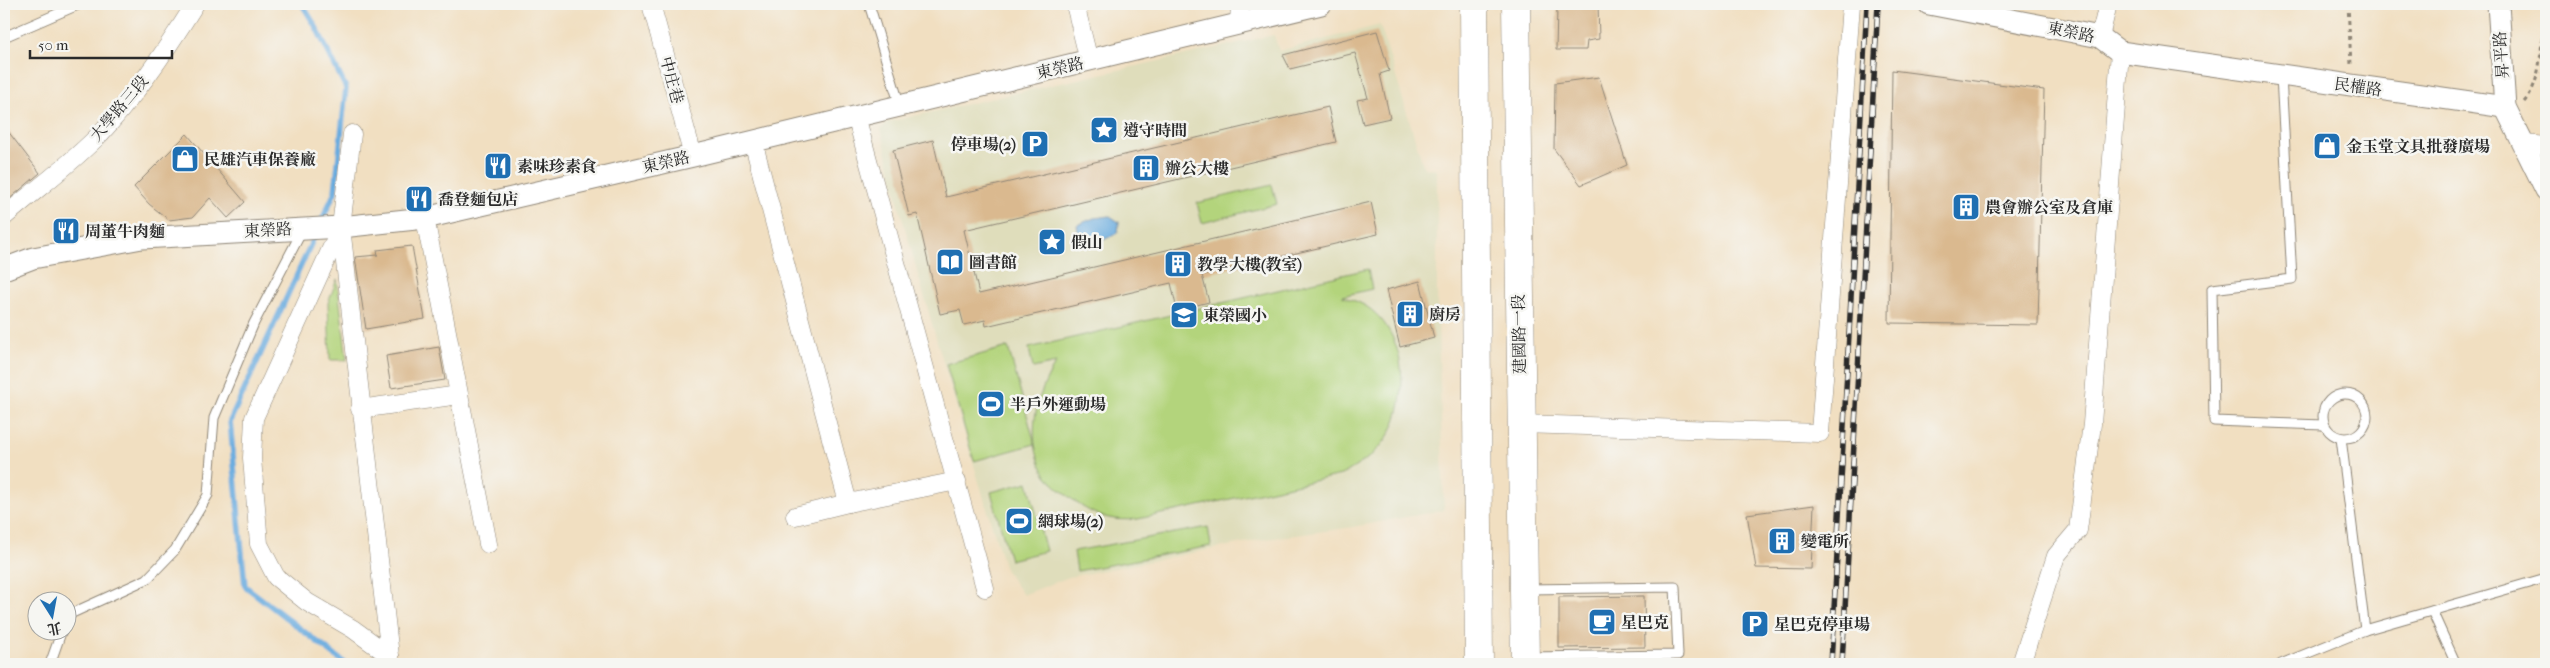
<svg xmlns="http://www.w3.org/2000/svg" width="2550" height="668" font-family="'IM FELL French Canon','Noto Serif TC',serif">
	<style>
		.built { fill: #dfddbb }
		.green { fill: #b3d47c; stroke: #6f8054 }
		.water { fill: #6bacdf; stroke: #4b6c85 }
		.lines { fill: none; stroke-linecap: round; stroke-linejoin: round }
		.stream { stroke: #6bacdf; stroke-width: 5.5 }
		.building { fill: #dab98f }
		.service-casing { stroke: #8e8576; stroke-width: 11 }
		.minor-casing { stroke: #8e8576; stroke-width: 19 }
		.tertiary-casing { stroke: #8e8576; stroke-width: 23 }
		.primary-casing { stroke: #8e8576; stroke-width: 29 }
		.path { stroke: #8e8576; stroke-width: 3; stroke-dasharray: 4 4; stroke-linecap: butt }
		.service { stroke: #fff; stroke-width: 9 }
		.minor { stroke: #fff; stroke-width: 18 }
		.tertiary { stroke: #fff; stroke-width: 21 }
		.primary { stroke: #fff; stroke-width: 28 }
		.rail-casing { stroke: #2b2b2b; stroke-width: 5.5 }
		.rail { stroke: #f6f6f2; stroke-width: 4; stroke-dasharray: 11; stroke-linecap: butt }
		.labels { text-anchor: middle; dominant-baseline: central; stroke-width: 5; stroke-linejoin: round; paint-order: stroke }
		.street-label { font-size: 16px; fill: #2b2b2b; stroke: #f6f6f2 }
		.poi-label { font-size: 16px; font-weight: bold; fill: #2b2b2b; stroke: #f6f6f2; text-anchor: start }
	</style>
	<rect width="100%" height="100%" fill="#f6f6f2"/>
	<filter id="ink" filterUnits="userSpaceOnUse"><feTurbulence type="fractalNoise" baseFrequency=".02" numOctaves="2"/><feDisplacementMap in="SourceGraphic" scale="10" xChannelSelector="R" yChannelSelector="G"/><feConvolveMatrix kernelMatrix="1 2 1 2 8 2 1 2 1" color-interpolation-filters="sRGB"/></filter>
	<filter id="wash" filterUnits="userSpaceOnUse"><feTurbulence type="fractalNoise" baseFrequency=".0096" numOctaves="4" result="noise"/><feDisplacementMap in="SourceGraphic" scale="20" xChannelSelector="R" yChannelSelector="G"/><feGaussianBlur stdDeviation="1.12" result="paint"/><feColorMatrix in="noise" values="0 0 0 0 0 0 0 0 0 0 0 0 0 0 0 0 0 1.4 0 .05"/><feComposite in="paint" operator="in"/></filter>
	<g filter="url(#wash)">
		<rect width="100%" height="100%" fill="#f1dfc1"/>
		<path class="built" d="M 1380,25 L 1424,168 L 1437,170 L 1437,291 L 1444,510 L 1347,528 L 1259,540 L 1069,577 L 1023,595 L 1005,569 L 936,338 L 900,210 L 881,129 L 888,122 L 1274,35 L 1279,51 Z"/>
		<g class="green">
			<path d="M 1272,185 L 1277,204 L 1202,223 L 1197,203 Z"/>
			<path d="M 1368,269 L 1372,289 L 1342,296 C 1349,299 1357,301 1364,305 C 1407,330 1412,400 1386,439 C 1375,455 1358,466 1341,475 L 1138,519 C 1109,522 1091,515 1068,496 C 1060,490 1049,481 1044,472 C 1025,436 1036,394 1056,363 L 1033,368 L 1029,348 Z"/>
			<path d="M 337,279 L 347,360 L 330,360 L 328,303 Z"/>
			<path d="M 1008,347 L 1035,444 L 974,461 L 946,364 Z"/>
			<path d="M 1028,482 L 1046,551 L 1010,560 L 991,492 Z"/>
			<path d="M 1208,527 L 1211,546 L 1077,571 L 1074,551 Z"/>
		</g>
		<path class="water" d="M 1110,216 L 1119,222 L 1118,233 L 1099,242 L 1080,242 L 1077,225 L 1094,218 Z"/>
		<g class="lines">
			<g class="stream">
				<path d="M 302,4 L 316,27 L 346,88 L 335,192 L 321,222"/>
				<path d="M 316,233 L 230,421 L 245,586 L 346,664"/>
			</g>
		</g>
		<g id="blocks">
			<g class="building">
				<path d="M 1563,4 L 1598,4 L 1599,39 L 1587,41 L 1586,50 L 1556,50 L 1557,9 Z"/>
				<path d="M 1377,31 L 1389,71 L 1380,74 L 1390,118 L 1363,124 L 1357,100 L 1368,98 L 1355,53 L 1290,69 L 1283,55 Z"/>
				<path d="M 1892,70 L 2044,90 L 2038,325 L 1889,323 Z"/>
				<path d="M 1599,77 L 1627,165 L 1581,185 L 1554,149 L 1555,83 Z"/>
				<path d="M 1328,107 L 1336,142 L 964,230 L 979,294 L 1371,202 L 1378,234 L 1202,275 L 1209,302 L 1177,310 L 1171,283 L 986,326 L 985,320 L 964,325 L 960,310 L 940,314 L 917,214 L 909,216 L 893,150 L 933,140 L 946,197 Z"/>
				<path d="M 4,126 L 40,173 L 7,201 L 4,197 Z"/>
				<path d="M 187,134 L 245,202 L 228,218 L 210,198 L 193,217 L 169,220 L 149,204 L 134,187 Z"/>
				<path d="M 412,246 L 425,319 L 366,329 L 355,257 L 378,255 L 377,250 Z"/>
				<path d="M 1420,281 L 1434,338 L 1400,347 L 1386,290 Z"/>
				<path d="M 439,347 L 445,380 L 391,388 L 386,356 Z"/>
				<path d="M 1814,505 L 1811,569 L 1756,568 L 1747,514 Z"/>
				<path d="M 1644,596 L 1645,647 L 1559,648 L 1559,597 Z"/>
			</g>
		</g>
	</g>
	<g filter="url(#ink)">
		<use href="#blocks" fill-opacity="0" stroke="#8e8576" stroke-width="1"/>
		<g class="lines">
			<defs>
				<g id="service">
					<path d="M 869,4 L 900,106"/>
					<path d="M 4,37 L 80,4"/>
					<path d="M 2281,76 L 2292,279 L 2212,289 L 2214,421 L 2324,425"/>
					<circle cx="2345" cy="416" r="22"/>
					<path d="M 2341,438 L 2365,630 L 2546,578"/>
					<path d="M 1527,589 L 1675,587 L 1678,655 L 1527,657"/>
					<path d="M 2432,611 L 2456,664"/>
					<path d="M 68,615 L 147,579 L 175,550 L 208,495 L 214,418 L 254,323 L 302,231"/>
					<path d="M 50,664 L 62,630"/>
					<path d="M 2281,664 L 2365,630"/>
				</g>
				<g id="minor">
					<path d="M 651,4 L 693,156"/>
					<path d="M 1075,4 L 1089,61"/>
					<path d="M 1239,23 L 1240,4"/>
					<path d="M 2100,37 L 2108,4"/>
					<path d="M 856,116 L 985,588"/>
					<path d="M 352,134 L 341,227 L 390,656"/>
					<path d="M 753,141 L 848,503 L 957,481"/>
					<path d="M 2524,144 L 2546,146"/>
					<path d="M 4,217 C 35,190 71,164 100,134 C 136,95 167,49 195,4"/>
					<path d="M 425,218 L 488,544"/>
					<path d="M 341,227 L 254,418 L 252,458 L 259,544 L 276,577 L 307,602 L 353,629 L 390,656"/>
					<path d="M 360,409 L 459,395"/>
					<path d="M 1520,424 L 1820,433 L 1851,4"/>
					<path d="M 795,516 L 848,503"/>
					<path d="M 2021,664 L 2056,556 L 2078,530 L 2092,424 L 2120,52"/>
				</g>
				<g id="tertiary">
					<path d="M 1929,4 L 2100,37 L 2120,52 L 2505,107"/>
					<path d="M 2498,4 L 2505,107 L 2546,190"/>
					<path d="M 4,269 L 33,258 L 142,238 L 341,227 L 425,218 L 693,156 L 1321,4"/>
				</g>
				<g id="primary">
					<path d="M 1474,4 L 1479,664"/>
					<path d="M 1516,4 L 1525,664"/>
				</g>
			</defs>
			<use href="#service" class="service-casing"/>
			<use href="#minor" class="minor-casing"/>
			<use href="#tertiary" class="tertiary-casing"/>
			<use href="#primary" class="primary-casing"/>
			<g class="path">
				<path d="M 2348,4 L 2351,65"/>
				<path d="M 2524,102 C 2544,79 2539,43 2546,14"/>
			</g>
			<use href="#service" class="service"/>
			<use href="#minor" class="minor"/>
			<use href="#tertiary" class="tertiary"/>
			<use href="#primary" class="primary"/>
			<defs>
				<g id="rail">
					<path d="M 1831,664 L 1867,4"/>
					<path d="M 1842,664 L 1878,4"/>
				</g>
			</defs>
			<use href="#rail" class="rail-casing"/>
			<use href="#rail" class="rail"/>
		</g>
	</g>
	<defs>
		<symbol id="sight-square" viewBox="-11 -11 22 22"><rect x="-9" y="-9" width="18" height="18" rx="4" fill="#1f6fb2" stroke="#f6f6f2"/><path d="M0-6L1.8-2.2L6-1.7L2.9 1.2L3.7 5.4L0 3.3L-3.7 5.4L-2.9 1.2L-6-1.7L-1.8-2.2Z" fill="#fff"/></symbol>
		<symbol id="parking-square" viewBox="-11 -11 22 22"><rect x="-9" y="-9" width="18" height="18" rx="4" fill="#1f6fb2" stroke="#f6f6f2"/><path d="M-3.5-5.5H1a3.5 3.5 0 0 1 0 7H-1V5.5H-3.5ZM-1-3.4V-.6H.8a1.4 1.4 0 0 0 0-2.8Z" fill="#fff"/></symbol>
		<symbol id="shop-square" viewBox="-11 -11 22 22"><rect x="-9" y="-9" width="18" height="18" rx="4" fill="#1f6fb2" stroke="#f6f6f2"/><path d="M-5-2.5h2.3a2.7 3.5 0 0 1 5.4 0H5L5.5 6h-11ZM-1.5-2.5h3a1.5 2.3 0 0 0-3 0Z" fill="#fff"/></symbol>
		<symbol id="restaurant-square" viewBox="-11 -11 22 22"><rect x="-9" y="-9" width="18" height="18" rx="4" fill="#1f6fb2" stroke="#f6f6f2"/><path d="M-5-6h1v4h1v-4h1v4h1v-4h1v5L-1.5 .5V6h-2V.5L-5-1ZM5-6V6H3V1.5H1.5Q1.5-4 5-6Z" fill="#fff"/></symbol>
		<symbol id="building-square" viewBox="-11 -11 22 22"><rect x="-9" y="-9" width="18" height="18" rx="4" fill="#1f6fb2" stroke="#f6f6f2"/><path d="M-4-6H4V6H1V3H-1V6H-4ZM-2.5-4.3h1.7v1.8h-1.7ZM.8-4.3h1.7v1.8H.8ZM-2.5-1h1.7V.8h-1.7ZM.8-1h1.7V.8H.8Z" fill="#fff"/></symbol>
		<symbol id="library-square" viewBox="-11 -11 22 22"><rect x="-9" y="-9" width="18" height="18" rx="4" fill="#1f6fb2" stroke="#f6f6f2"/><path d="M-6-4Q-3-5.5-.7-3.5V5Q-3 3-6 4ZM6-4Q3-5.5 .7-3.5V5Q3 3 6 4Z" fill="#fff"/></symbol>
		<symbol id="school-square" viewBox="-11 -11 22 22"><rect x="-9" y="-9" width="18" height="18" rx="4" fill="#1f6fb2" stroke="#f6f6f2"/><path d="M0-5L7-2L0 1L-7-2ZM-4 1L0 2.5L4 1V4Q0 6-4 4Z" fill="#fff"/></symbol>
		<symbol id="stadium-square" viewBox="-11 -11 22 22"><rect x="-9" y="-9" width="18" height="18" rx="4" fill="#1f6fb2" stroke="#f6f6f2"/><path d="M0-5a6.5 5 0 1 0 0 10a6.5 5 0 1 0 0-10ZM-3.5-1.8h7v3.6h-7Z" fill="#fff"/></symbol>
		<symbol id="cafe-square" viewBox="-11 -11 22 22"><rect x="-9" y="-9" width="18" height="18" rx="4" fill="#1f6fb2" stroke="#f6f6f2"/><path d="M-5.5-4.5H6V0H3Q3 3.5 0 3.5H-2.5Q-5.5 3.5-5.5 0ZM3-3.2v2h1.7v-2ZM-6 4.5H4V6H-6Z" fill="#fff"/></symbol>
	</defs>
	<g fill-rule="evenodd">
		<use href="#sight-square" x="1088" y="114" width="32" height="32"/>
		<use href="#parking-square" x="1019" y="128" width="32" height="32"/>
		<use href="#shop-square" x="2311" y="130" width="32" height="32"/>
		<use href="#shop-square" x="169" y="143" width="32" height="32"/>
		<use href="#restaurant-square" x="482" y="150" width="32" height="32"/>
		<use href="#building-square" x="1130" y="152" width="32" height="32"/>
		<use href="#restaurant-square" x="403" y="183" width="32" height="32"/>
		<use href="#building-square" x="1950" y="191" width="32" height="32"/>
		<use href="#restaurant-square" x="50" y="215" width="32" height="32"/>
		<use href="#sight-square" x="1036" y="226" width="32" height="32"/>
		<use href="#library-square" x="934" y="246" width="32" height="32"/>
		<use href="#building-square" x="1162" y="248" width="32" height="32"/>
		<use href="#building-square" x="1394" y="298" width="32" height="32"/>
		<use href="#school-square" x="1168" y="299" width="32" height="32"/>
		<use href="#stadium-square" x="975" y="388" width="32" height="32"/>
		<use href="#stadium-square" x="1003" y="505" width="32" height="32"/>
		<use href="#building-square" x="1766" y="525" width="32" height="32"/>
		<use href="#cafe-square" x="1586" y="606" width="32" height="32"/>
		<use href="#parking-square" x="1739" y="608" width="32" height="32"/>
	</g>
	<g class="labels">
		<g class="street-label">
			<text transform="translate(2071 32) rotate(12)">東榮路</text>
			<text transform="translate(2501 55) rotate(-94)">昇平路</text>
			<text transform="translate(1060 68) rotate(-13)">東榮路</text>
			<text transform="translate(672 80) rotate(75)">中庄巷</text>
			<text transform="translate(2358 87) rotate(8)">民權路</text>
			<text transform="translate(119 108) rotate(-50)">大學路三段</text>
			<text transform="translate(666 162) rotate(-13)">東榮路</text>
			<text transform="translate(268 230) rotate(-3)">東榮路</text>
			<text transform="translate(1519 334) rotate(-91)">建國路一段</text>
		</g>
		<g class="poi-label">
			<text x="1123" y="130">遵守時間</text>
			<text x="1016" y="144" text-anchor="end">停車場(2)</text>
			<text x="2346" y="146">金玉堂文具批發廣場</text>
			<text x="204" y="159">民雄汽車保養廠</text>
			<text x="517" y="166">素味珍素食</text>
			<text x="1165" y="168">辦公大樓</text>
			<text x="438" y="199">喬登麵包店</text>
			<text x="1985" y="207">農會辦公室及倉庫</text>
			<text x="85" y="231">周董牛肉麵</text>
			<text x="1071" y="242">假山</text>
			<text x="969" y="262">圖書館</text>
			<text x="1197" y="264">教學大樓(教室)</text>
			<text x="1429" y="314">廚房</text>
			<text x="1203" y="315">東榮國小</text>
			<text x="1010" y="404">半戶外運動場</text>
			<text x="1038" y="521">網球場(2)</text>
			<text x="1801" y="541">變電所</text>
			<text x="1621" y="622">星巴克</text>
			<text x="1774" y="624">星巴克停車場</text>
		</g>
	</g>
	<rect width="2550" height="668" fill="none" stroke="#f6f6f2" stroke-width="20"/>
	<g transform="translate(52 616) rotate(169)"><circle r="24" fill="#f6f6f2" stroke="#a5a5a2"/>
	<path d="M0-4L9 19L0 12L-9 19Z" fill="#1f6fb2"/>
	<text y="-8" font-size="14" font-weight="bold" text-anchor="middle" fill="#2b2b2b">北</text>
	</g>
	<path d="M30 50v8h142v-8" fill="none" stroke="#2b2b2b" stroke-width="2.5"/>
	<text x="38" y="50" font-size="15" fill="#2b2b2b" stroke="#f6f6f2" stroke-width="4" paint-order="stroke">50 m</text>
</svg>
